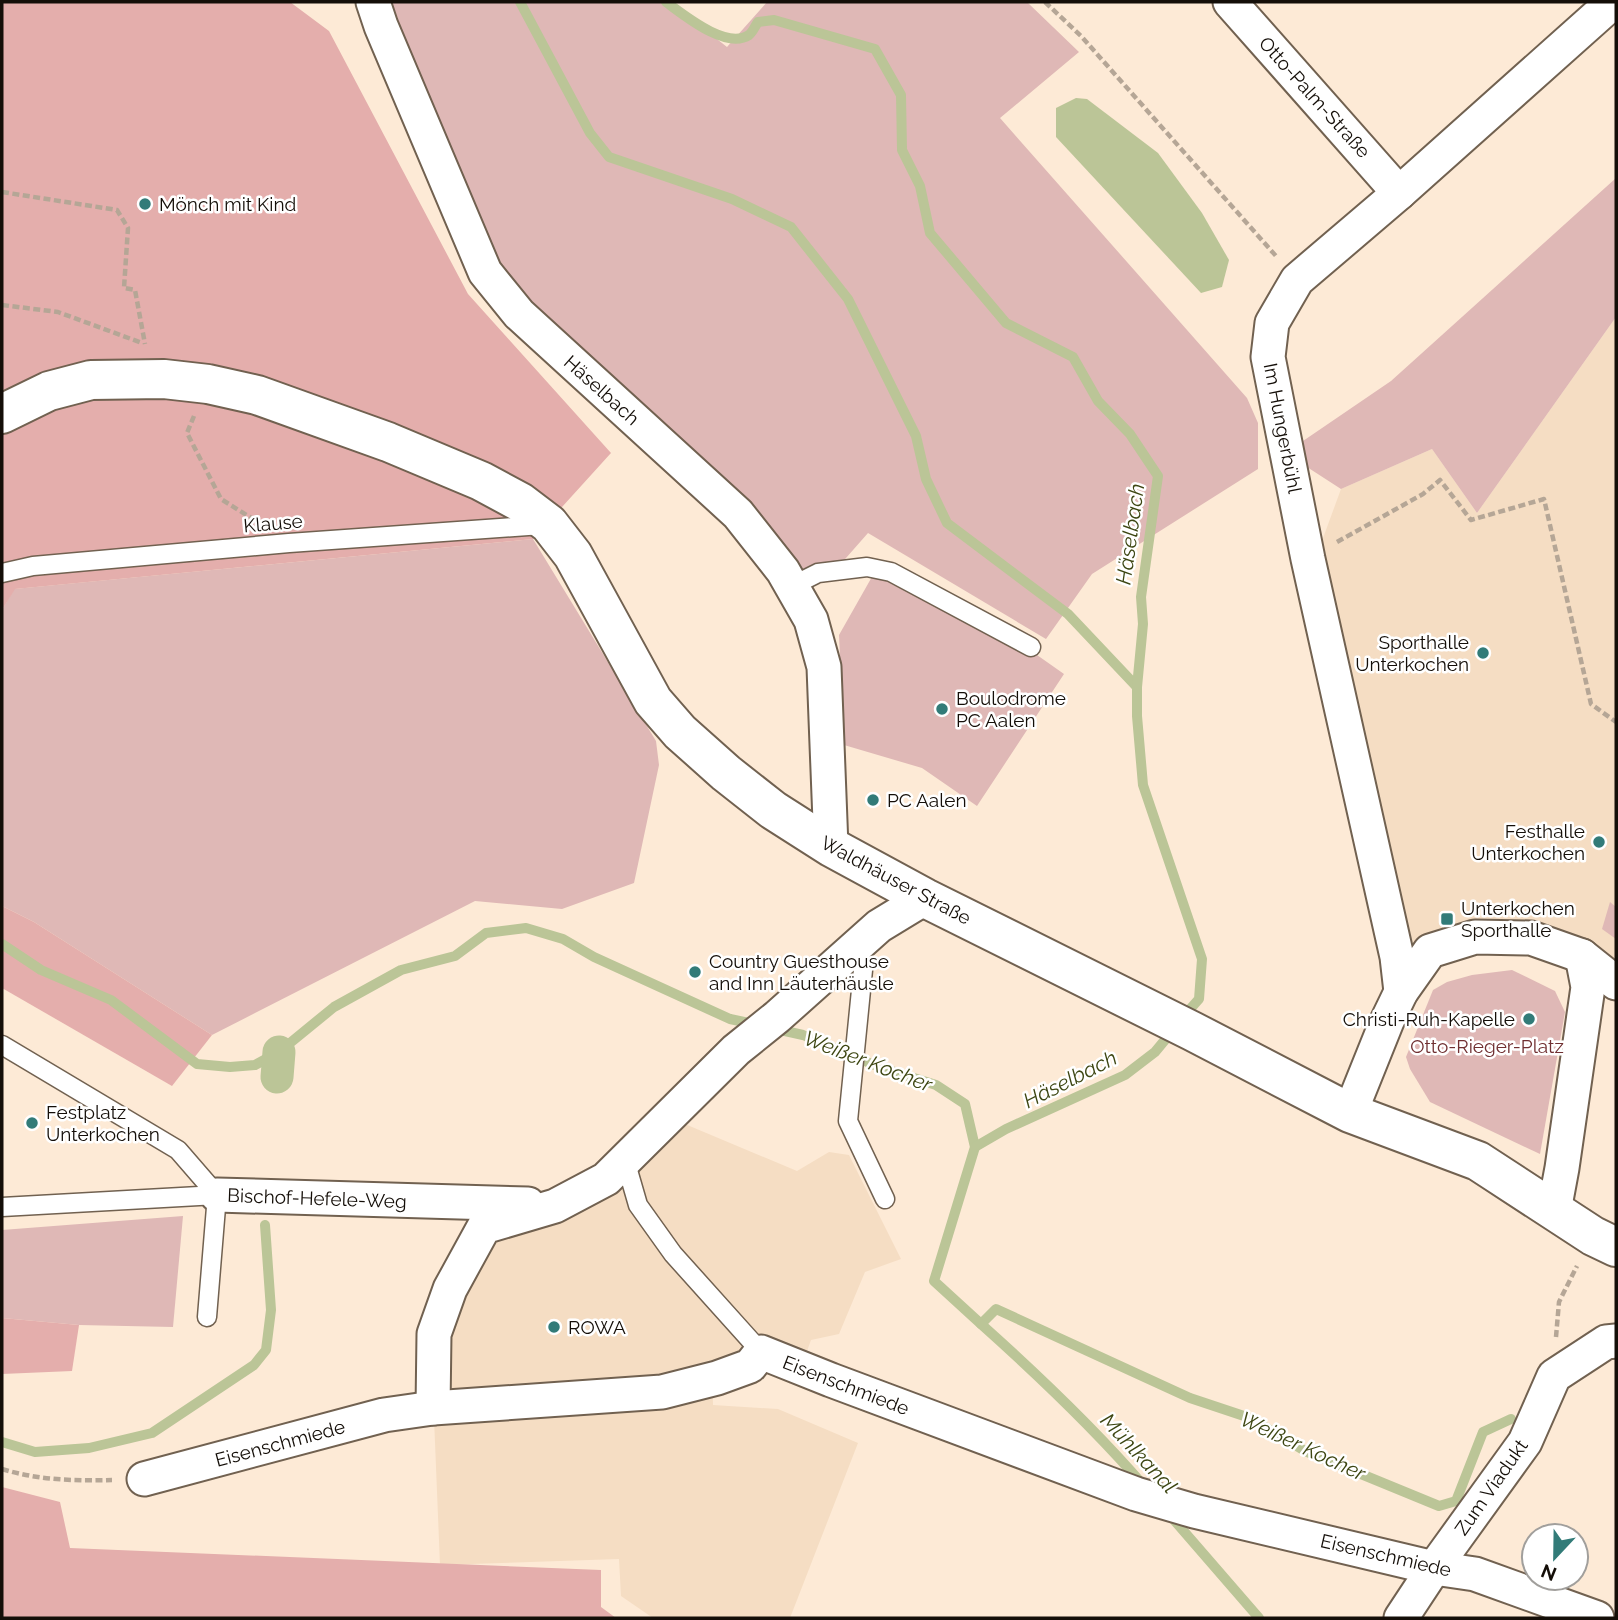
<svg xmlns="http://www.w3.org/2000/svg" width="1618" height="1620" font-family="Raleway,sans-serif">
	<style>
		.built { fill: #f5ddc3 }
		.green { fill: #dfb8b6 }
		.forest { fill: #e4aeac }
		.water { fill: #bbc597 }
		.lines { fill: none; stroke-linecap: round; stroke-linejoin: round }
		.stream { stroke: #bbc597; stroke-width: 10 }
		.canal { stroke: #bbc597; stroke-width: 33 }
		.service-casing { stroke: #716150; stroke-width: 21 }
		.minor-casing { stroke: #716150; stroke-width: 37 }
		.tertiary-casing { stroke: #716150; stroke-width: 42 }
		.path { stroke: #b5a696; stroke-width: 4.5; stroke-dasharray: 7 3.5; stroke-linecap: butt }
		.service { stroke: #fff; stroke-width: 18 }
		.minor { stroke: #fff; stroke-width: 33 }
		.tertiary { stroke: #fff; stroke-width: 38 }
		.poi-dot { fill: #327b78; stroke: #fff; stroke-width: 2.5 }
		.labels { text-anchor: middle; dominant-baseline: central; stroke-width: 5; stroke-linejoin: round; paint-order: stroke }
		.street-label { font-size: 19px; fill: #140e08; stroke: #fff }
		.poi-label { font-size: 19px; fill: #140e08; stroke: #fff; text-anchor: start }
		.park-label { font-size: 19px; fill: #702f31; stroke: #fff }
		.water-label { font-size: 21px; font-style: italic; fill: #3d4612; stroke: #fff }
	</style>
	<rect width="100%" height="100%" fill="#fdead6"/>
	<g class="built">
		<path d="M 1616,317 L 1616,977 L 1585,952 L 1415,954 L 1319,549 L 1341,489 L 1432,449 L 1477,513 Z"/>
		<path d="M 673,1119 L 797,1171 L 829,1152 L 849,1155 L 901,1259 L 865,1272 L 839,1334 L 811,1340 L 803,1362 L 712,1374 L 713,1405 L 778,1409 L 858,1443 L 790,1618 L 653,1618 L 621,1596 L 619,1559 L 440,1565 L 434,1418 L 439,1337 L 488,1233 Z"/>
	</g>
	<g class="green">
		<path d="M 377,2 L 674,2 L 698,24 L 727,47 L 767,2 L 1027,2 L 1079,52 L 1000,118 L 1247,398 L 1258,423 L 1258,469 L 1092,574 L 1046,639 L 868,533 L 824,583 L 789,569 L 489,268 Z"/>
		<path d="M 1616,178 L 1616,317 L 1477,513 L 1432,449 L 1341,489 L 1307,467 L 1303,441 L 1391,381 Z"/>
		<path d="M 533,539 L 656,741 L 659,765 L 634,883 L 562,909 L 475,901 L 212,1035 L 34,922 L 2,906 L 2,610 L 14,589 Z"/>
		<path d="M 873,575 L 888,577 L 1037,655 L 1064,674 L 977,806 L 922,768 L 844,745 L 839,635 Z"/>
		<path d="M 1610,902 L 1616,907 L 1616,939 L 1602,929 Z"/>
		<path d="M 1512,970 L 1555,991 L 1565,1012 L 1540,1154 L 1430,1102 L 1410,1069 L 1406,1057 L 1433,990 L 1447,982 L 1472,975 Z"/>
		<path d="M 183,1216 L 173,1327 L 79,1325 L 2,1318 L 2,1230 Z"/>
	</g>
	<g class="forest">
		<path d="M 2,2 L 290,2 L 329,31 L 468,294 L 611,453 L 533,539 L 15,589 L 2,610 Z"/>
		<path d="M 2,906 L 34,922 L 212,1035 L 172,1086 L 2,988 Z"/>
		<path d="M 2,1318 L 79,1325 L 72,1371 L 2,1374 Z"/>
		<path d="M 2,1487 L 60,1502 L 70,1548 L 601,1570 L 601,1607 L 616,1618 L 2,1618 Z"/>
	</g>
	<path class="water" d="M 1076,98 L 1087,99 L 1158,153 L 1202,213 L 1229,260 L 1222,287 L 1201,293 L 1056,137 L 1056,108 Z"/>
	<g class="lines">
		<g class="stream">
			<path d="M 520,2 L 590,133 L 609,157 L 732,199 L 791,227 L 848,299 L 916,436 L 926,479 L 947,523 L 1068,614 L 1137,687"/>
			<path d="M 666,2 C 684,15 726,50 749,35 C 753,32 755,26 758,22 L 774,20 L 875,49 L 901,95 L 902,150 L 920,186 L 930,233 L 1006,323 L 1073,357 L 1098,401 L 1130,434 L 1158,476 L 1141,597 L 1143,624 L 1137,687 L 1137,716 L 1143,785 L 1202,959 L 1199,999 L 1183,1017"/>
			<path d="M 2,944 L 41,970 L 111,1000 L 197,1064 L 230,1067 L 255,1065 L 279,1052 L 334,1007 L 401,970 L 455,956 L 486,933 L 526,928 L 563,939 L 594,957 L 730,1019 L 754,1024"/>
			<path d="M 776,1029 L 803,1035 L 879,1067 L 936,1085 L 965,1104 L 975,1147 L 934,1281 L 981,1324 L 996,1309 L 1190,1398 L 1250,1418 L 1305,1451 L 1439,1506 L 1456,1501 L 1483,1432 L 1511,1419"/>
			<path d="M 975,1147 L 1006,1129 L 1125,1075 L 1155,1052 L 1174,1029"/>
			<path d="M 981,1324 C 1038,1375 1094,1428 1144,1486"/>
			<path d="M 2,1442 L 35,1452 L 89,1448 L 152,1433 L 254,1365 L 266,1350 L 271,1310 L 265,1225"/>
			<path d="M 1168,1513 L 1259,1618"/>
		</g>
		<path class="canal" d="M 277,1077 L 279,1052"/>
		<defs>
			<g id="service">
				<path d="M 2,573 L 33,566 L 289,543 L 542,525"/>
				<path d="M 792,586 L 818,573 L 867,567 L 891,572 L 1031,647"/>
				<path d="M 858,944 L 863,970 L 848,1121 L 885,1199"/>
				<path d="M 2,1045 L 178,1150 L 217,1195"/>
				<path d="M 625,1160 L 638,1205 L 673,1254 L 761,1352"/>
				<path d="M 2,1207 L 217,1195"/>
				<path d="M 207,1317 L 217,1195"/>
			</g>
			<g id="minor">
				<path d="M 373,2 L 381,26 L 485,272 L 519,314 L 738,514 L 783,571 L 811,620 L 824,667 L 831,847"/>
				<path d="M 1230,2 L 1399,193"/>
				<path d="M 1401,992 L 1397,957 L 1308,559 L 1268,357 L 1272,323 L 1297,280 L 1399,193 L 1613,2"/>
				<path d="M 1350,1113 L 1387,1021 L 1401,992 L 1430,951 L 1475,937 L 1531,938 L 1582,956 L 1616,983"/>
				<path d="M 217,1195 L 528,1204"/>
				<path d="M 1554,1211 L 1562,1168 L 1588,987 L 1582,956"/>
				<path d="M 433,1408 L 434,1334 L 450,1289 L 484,1227 L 555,1206 L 606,1179 L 736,1050 L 777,1017 L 879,926 L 925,898"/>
				<path d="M 144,1479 L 384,1415 L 433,1408 L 662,1392 L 717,1378 L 750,1366 L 761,1352 L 831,1380 L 1136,1494 L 1194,1511 L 1434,1568 L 1475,1574 L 1597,1618"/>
				<path d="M 1401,1618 L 1434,1568 L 1525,1442 L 1554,1376 L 1606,1342 L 1616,1341"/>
			</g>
			<path id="tertiary" d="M 2,414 L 49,391 L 91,380 L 164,379 L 208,384 L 257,395 L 388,442 L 481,481 L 520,502 L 549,524 L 573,555 L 653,701 L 680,732 L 726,773 L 773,810 L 831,847 L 925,898 L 1192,1031 L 1350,1113 L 1478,1161 L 1593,1236 L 1616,1247"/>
		</defs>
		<use href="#service" class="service-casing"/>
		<use href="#minor" class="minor-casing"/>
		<use href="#tertiary" class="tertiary-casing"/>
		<g class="path">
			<path d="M 1045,2 L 1081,36 L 1276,256"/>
			<path d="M 2,192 L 117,210 L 128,228 L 124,288 L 135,290 L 145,344"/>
			<path d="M 2,305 L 58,312 L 142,343"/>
			<path d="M 194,416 L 187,433 L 221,499 L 256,521"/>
			<path d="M 1337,542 L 1423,494 L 1440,480 L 1471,520 L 1544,499 L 1591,704 L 1616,722"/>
			<path d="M 1556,1337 L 1559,1302 L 1577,1266"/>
			<path d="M 2,1469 C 37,1480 75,1481 112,1480"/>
		</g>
		<use href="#service" class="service"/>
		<use href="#minor" class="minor"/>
		<use href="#tertiary" class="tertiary"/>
	</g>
	<g class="poi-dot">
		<circle cx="145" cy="204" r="7"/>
		<circle cx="1483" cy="653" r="7"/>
		<circle cx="942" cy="709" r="7"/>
		<circle cx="873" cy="800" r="7"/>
		<circle cx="1599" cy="842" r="7"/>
		<rect x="1440" y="912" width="14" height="14" rx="3.5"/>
		<circle cx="695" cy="972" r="7"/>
		<circle cx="1529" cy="1019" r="7"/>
		<circle cx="32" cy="1123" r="7"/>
		<circle cx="554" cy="1327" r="7"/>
	</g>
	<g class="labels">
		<g class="street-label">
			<text transform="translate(1315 97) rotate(48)">Otto-Palm-Straße</text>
			<text transform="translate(602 390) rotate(42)">Häselbach</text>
			<text transform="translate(1283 428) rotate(79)">Im Hungerbühl</text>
			<text transform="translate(273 523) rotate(-5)">Klause</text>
			<text transform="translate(896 880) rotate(28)">Waldhäuser Straße</text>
			<text transform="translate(317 1198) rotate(2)">Bischof-Hefele-Weg</text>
			<text transform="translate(846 1385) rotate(21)">Eisenschmiede</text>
			<text transform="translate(280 1443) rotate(-15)">Eisenschmiede</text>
			<text transform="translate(1491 1487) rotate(-55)">Zum Viadukt</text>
			<text transform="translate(1386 1555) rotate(13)">Eisenschmiede</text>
		</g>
		<g class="poi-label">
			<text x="159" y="204">Mönch mit Kind</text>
			<text x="1469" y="642" text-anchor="end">Sporthalle<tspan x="1469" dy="22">Unterkochen</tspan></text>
			<text x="956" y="698">Boulodrome<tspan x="956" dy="22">PC Aalen</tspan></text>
			<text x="887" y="800">PC Aalen</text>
			<text x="1585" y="831" text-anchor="end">Festhalle<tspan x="1585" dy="22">Unterkochen</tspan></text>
			<text x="1461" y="908">Unterkochen<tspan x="1461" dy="22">Sporthalle</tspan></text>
			<text x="709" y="961">Country Guesthouse<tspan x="709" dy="22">and Inn Läuterhäusle</tspan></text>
			<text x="1515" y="1019" text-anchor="end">Christi-Ruh-Kapelle</text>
			<text x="46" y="1112">Festplatz<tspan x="46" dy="22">Unterkochen</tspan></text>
			<text x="568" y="1327">ROWA</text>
		</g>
		<g class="park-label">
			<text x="1487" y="1046">Otto-Rieger-Platz</text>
		</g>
		<g class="water-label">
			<text transform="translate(1130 534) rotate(-82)">Häselbach</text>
			<text transform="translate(868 1061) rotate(21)">Weißer Kocher</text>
			<text transform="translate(1070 1079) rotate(-27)">Häselbach</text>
			<text transform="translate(1303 1446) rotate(25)">Weißer Kocher</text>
			<text transform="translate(1139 1453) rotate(47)">Mühlkanal</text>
		</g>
	</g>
	<rect width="1618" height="1620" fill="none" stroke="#140e08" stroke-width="7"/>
	<g transform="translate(1555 1557) rotate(202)"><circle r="33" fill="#ffffff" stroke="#a19f9c" stroke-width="2"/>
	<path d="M0-5L12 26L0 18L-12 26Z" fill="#327b78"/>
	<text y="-10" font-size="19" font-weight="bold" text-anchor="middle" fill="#140e08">N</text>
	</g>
</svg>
